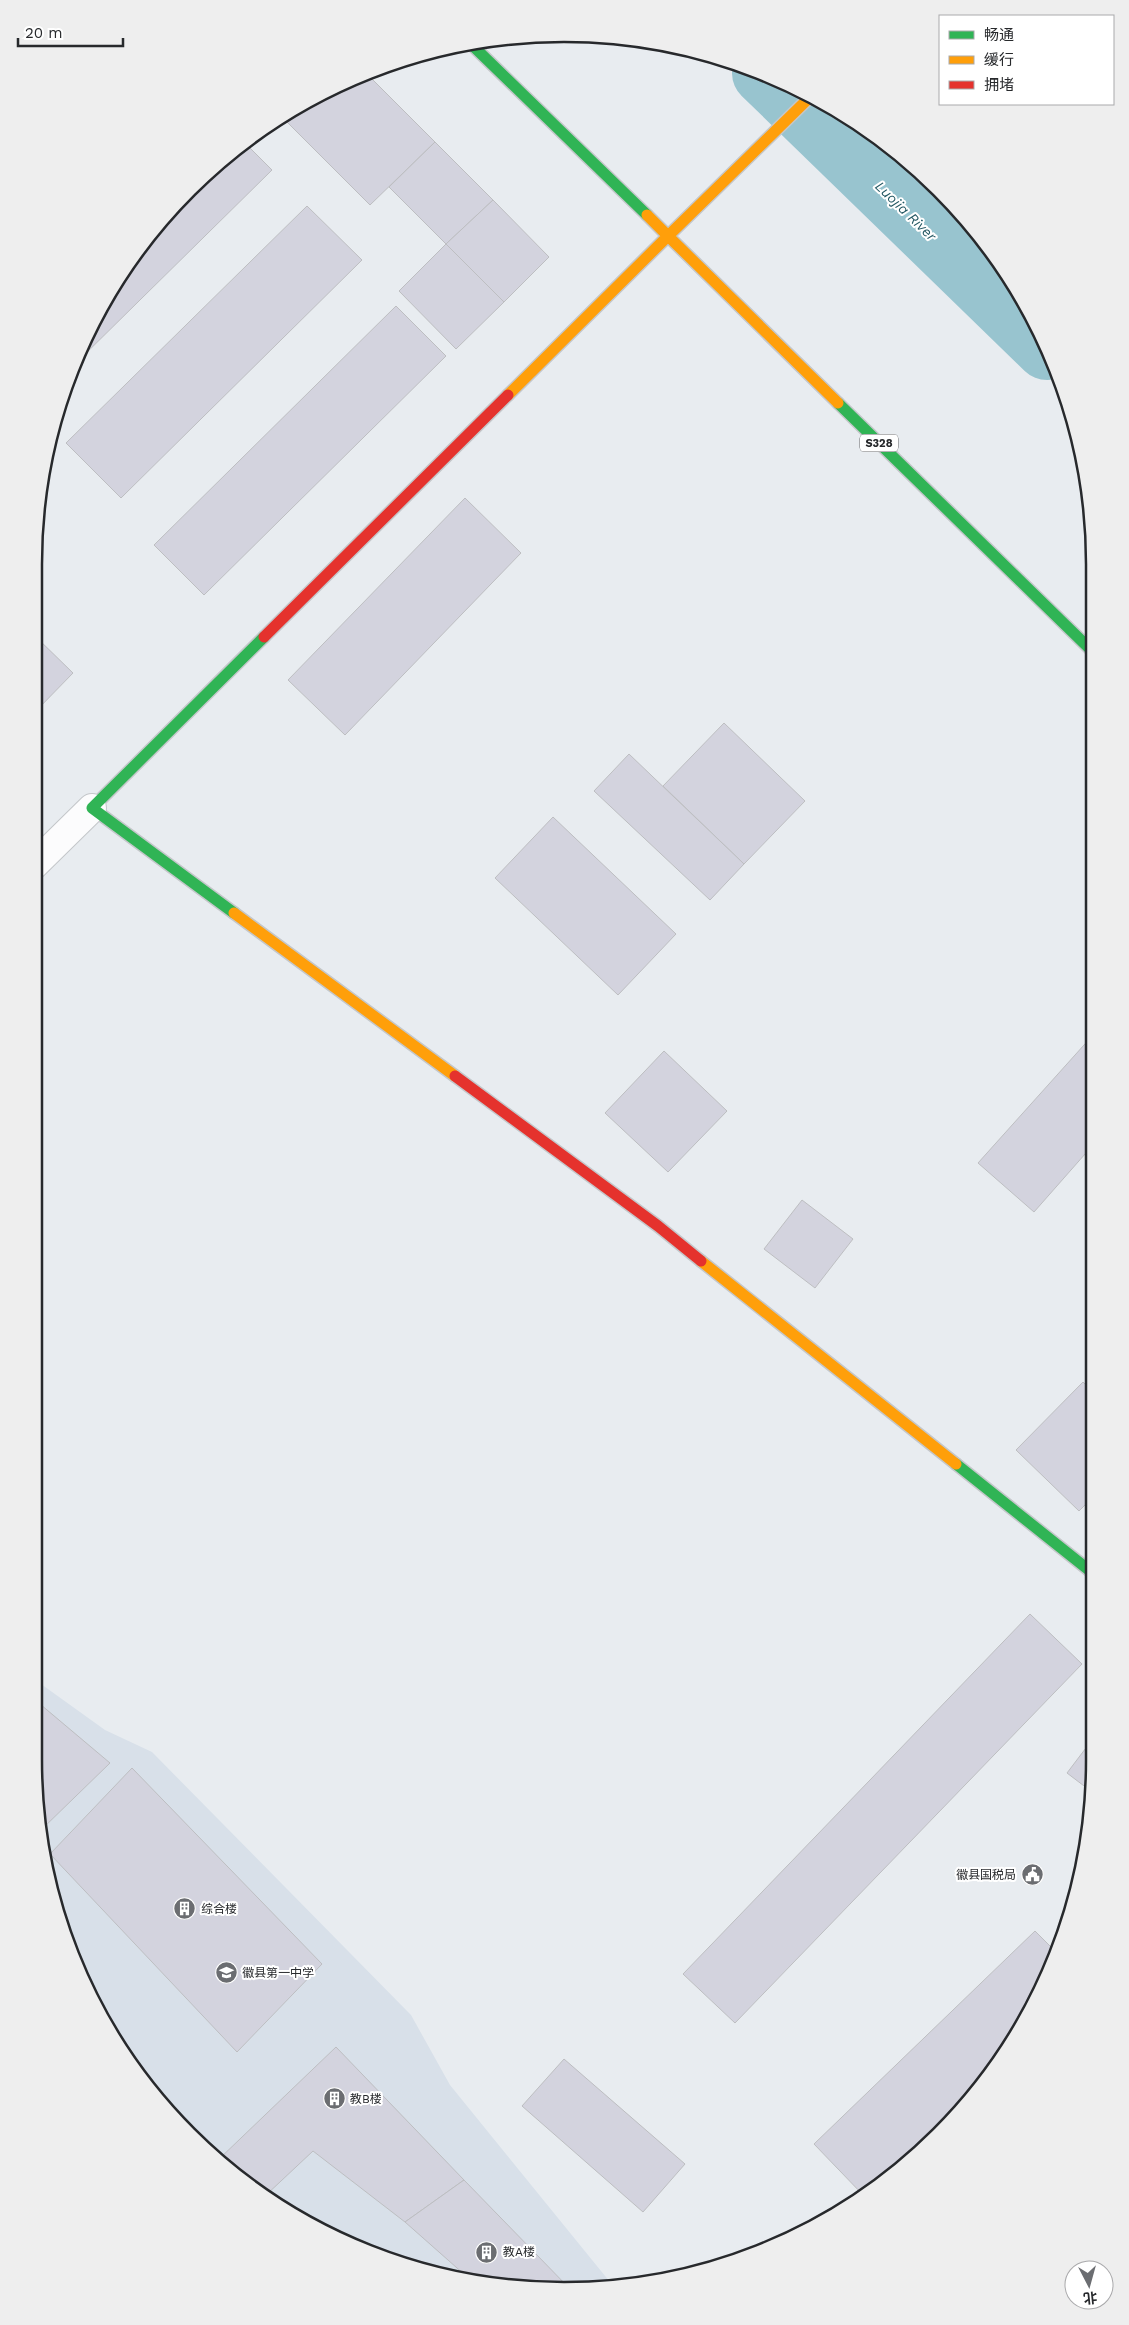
<svg xmlns="http://www.w3.org/2000/svg" width="1129" height="2325" font-family="'Work Sans','Noto Sans SC',sans-serif">
	<style>
		.built { fill: #d8e0e9 }
		.lines { fill: none; stroke-linecap: round; stroke-linejoin: round }
		.river { stroke: #98c4cf; stroke-width: 64 }
		.building { fill: #d3d3de; stroke: #bdbec1 }
		.street-casing { stroke: #c4c7ca; stroke-width: 30 }
		.fast-casing { stroke: #c4c7ca; stroke-width: 14 }
		.slow-casing { stroke: #c4c7ca; stroke-width: 14 }
		.jam-casing { stroke: #c4c7ca; stroke-width: 14 }
		.street { stroke: #fcfcfd; stroke-width: 28 }
		.fast { stroke: #30b455; stroke-width: 11 }
		.slow { stroke: #ff9f0a; stroke-width: 11 }
		.jam { stroke: #e5322d; stroke-width: 11 }
		.labels { text-anchor: middle; dominant-baseline: central; stroke-width: 4; stroke-linejoin: round; paint-order: stroke }
		.shield { fill: #fff; stroke: #68696b; stroke-width: 1 }
		.shield-label { font-size: 11px; font-weight: bold; fill: #27292c }
		.poi-label { font-size: 12px; fill: #27292c; stroke: #fff; text-anchor: start }
		.water-label { font-size: 14px; font-style: italic; fill: #235762; stroke: #fff }
		.rim { fill: none; stroke: #27292c; stroke-width: 2.5 }
	</style>
	<rect width="100%" height="100%" fill="#e8ecf0"/>
	<path class="built" d="M 34,1679 L 105,1730 L 152,1752 L 411,2015 L 450,2085 L 614,2287 L 530,2290 L 461,2281 L 362,2251 L 299,2220 L 214,2159 L 144,2084 L 105,2026 L 62,1931 L 44,1864 L 34,1761 Z"/>
	<g class="lines">
		<path class="river" d="M 764,73 L 1047,348"/>
	</g>
	<g class="building">
		<path d="M 366,73 L 435,142 L 370,205 L 282,117 Z"/>
		<path d="M 435,142 L 493,200 L 446,244 L 389,187 Z"/>
		<path d="M 245,143 L 272,170 L 73,366 L 123,269 L 189,189 Z"/>
		<path d="M 493,200 L 549,257 L 504,302 L 446,244 Z"/>
		<path d="M 307,206 L 362,260 L 121,498 L 66,443 Z"/>
		<path d="M 446,244 L 504,302 L 456,349 L 399,291 Z"/>
		<path d="M 396,306 L 446,356 L 204,595 L 154,545 Z"/>
		<path d="M 465,498 L 521,553 L 345,735 L 288,680 Z"/>
		<path d="M 34,635 L 73,673 L 34,713 Z"/>
		<path d="M 724,723 L 805,801 L 744,864 L 663,786 Z"/>
		<path d="M 629,754 L 744,864 L 710,900 L 594,791 Z"/>
		<path d="M 553,817 L 676,934 L 618,995 L 495,878 Z"/>
		<path d="M 1093,1035 L 1093,1145 L 1034,1212 L 978,1163 Z"/>
		<path d="M 664,1051 L 727,1111 L 668,1172 L 605,1113 Z"/>
		<path d="M 802,1200 L 853,1239 L 815,1288 L 764,1249 Z"/>
		<path d="M 1083,1382 L 1094,1393 L 1094,1496 L 1079,1511 L 1016,1450 Z"/>
		<path d="M 1030,1614 L 1082,1664 L 735,2023 L 683,1974 Z"/>
		<path d="M 34,1699 L 110,1763 L 41,1830 L 34,1760 Z"/>
		<path d="M 1095,1736 L 1095,1761 L 1092,1792 L 1067,1773 Z"/>
		<path d="M 132,1768 L 322,1964 L 237,2052 L 50,1854 Z"/>
		<path d="M 1035,1931 L 1058,1954 L 1055,1964 L 1006,2055 L 987,2080 L 864,2196 L 814,2144 Z"/>
		<path d="M 336,2047 L 464,2180 L 405,2222 L 313,2151 L 265,2196 L 217,2161 Z"/>
		<path d="M 564,2059 L 685,2164 L 643,2212 L 522,2106 Z"/>
		<path d="M 464,2180 L 570,2289 L 530,2290 L 474,2283 L 405,2222 Z"/>
	</g>
	<g class="lines">
		<defs>
			<path id="street" d="M 34,865 L 92,808"/>
			<g id="fast">
				<path d="M 470,43 L 647,215"/>
				<path d="M 838,403 L 1091,650"/>
				<path d="M 234,913 L 92,808 L 264,637"/>
				<path d="M 956,1464 L 1095,1575"/>
			</g>
			<g id="slow">
				<path d="M 809,98 L 668,236 L 838,403"/>
				<path d="M 508,395 L 668,236 L 647,215"/>
				<path d="M 234,913 L 455,1076"/>
				<path d="M 701,1261 L 956,1464"/>
			</g>
			<g id="jam">
				<path d="M 264,637 L 508,395"/>
				<path d="M 455,1076 L 658,1226 L 701,1261"/>
			</g>
		</defs>
		<use href="#street" class="street-casing"/>
		<use href="#fast" class="fast-casing"/>
		<use href="#slow" class="slow-casing"/>
		<use href="#jam" class="jam-casing"/>
		<use href="#street" class="street"/>
		<use href="#fast" class="fast"/>
		<use href="#slow" class="slow"/>
		<use href="#jam" class="jam"/>
	</g>
	<defs>
		<symbol id="civic-disc" viewBox="-11 -11 22 22"><circle r="9.5" fill="#6b6d71" stroke="#fff"/><path d="M-.6-6.5H3V-4.5H.6V-3L4-1V1h2V6H-6V1h2V-1L-.6-3ZM-1.2 2.5V6h2.4V2.5Z" fill="#fff"/></symbol>
		<symbol id="building-disc" viewBox="-11 -11 22 22"><circle r="9.5" fill="#6b6d71" stroke="#fff"/><path d="M-4-6H4V6H1V3H-1V6H-4ZM-2.5-4.3h1.7v1.8h-1.7ZM.8-4.3h1.7v1.8H.8ZM-2.5-1h1.7V.8h-1.7ZM.8-1h1.7V.8H.8Z" fill="#fff"/></symbol>
		<symbol id="school-disc" viewBox="-11 -11 22 22"><circle r="9.5" fill="#6b6d71" stroke="#fff"/><path d="M0-5L7-2L0 1L-7-2ZM-4 1L0 2.5L4 1V4Q0 6-4 4Z" fill="#fff"/></symbol>
	</defs>
	<g fill-rule="evenodd">
		<use href="#civic-disc" x="1020" y="1862" width="25" height="25"/>
		<use href="#building-disc" x="172" y="1896" width="25" height="25"/>
		<use href="#school-disc" x="214" y="1960" width="25" height="25"/>
		<use href="#building-disc" x="322" y="2086" width="25" height="25"/>
		<use href="#building-disc" x="474" y="2240" width="25" height="25"/>
	</g>
	<g class="labels">
		<rect class="shield" x="860" y="434.5" width="38" height="17" rx="4"/>
		<g class="shield-label">
			<text x="879" y="443">S328</text>
		</g>
		<g class="poi-label">
			<text x="1016" y="1875" text-anchor="end">徽县国税局</text>
			<text x="201" y="1909">综合楼</text>
			<text x="242" y="1973">徽县第一中学</text>
			<text x="350" y="2099">教B楼</text>
			<text x="503" y="2252">教A楼</text>
		</g>
		<g class="water-label">
			<text transform="translate(906 211) rotate(44)">Luojia River</text>
		</g>
	</g>
	<path d="M0 0H1129V2325H0ZM564 42H564A522 522 0 0 1 1086 564V1760A522 522 0 0 1 564 2282H564A522 522 0 0 1 42 1760V564A522 522 0 0 1 564 42Z" fill="#eee" fill-rule="evenodd"/>
	<path class="rim" d="M564 42H564A522 522 0 0 1 1086 564V1760A522 522 0 0 1 564 2282H564A522 522 0 0 1 42 1760V564A522 522 0 0 1 564 42Z"/>
	<rect x="939" y="15" width="175" height="90" fill="#ffffff" stroke="#a9a9ab"/>
	<rect x="949" y="31" width="25" height="8" fill="#30b455" stroke="#a9a9ab"/>
	<text x="984" y="40" font-size="15" fill="#27292c">畅通</text>
	<rect x="949" y="56" width="25" height="8" fill="#ff9f0a" stroke="#a9a9ab"/>
	<text x="984" y="65" font-size="15" fill="#27292c">缓行</text>
	<rect x="949" y="81" width="25" height="8" fill="#e5322d" stroke="#a9a9ab"/>
	<text x="984" y="90" font-size="15" fill="#27292c">拥堵</text>
	<g transform="translate(1089 2285) rotate(174)"><circle r="24" fill="#ffffff" stroke="#a9a9ab"/>
	<path d="M0-4L9 19L0 12L-9 19Z" fill="#6b6d71"/>
	<text y="-8" font-size="14" font-weight="bold" text-anchor="middle" fill="#27292c">北</text>
	</g>
	<path d="M18 38v8h105v-8" fill="none" stroke="#27292c" stroke-width="2.5"/>
	<text x="25" y="38" font-size="15" fill="#27292c" stroke="#ffffff" stroke-width="4" paint-order="stroke">20 m</text>
</svg>
